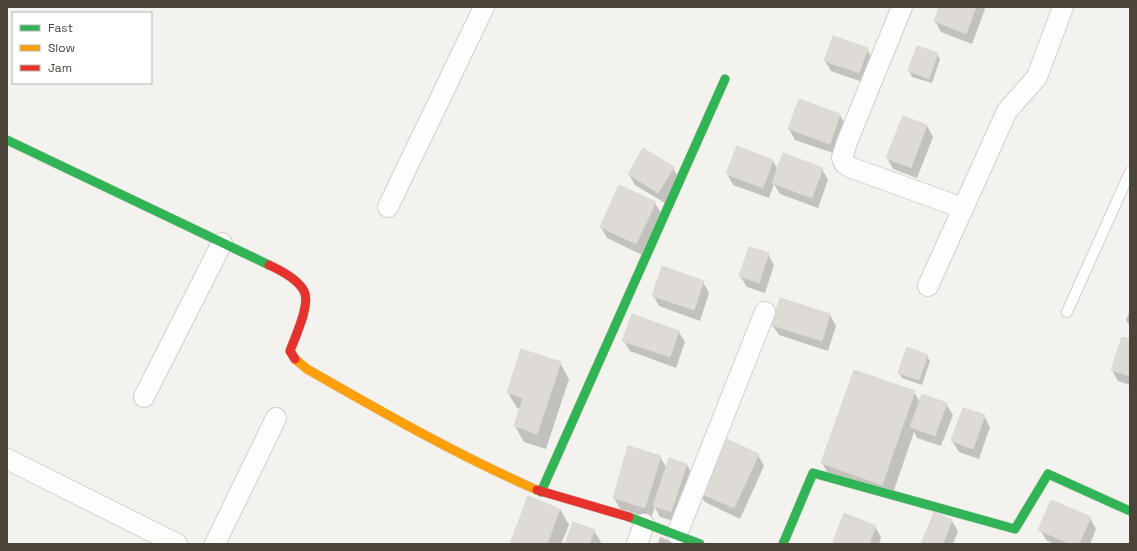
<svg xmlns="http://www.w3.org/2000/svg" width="1137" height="551" font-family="'Space Grotesk',sans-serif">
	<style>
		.shadow { fill: #0003 }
		.building { fill: #dedbd6; stroke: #dcd9d4 }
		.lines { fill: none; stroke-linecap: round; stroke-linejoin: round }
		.lane-casing { stroke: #d2d0cb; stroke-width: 12 }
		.street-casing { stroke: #d2d0cb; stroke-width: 22 }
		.fast-casing { stroke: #d3cfc5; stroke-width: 10 }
		.slow-casing { stroke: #d3cfc5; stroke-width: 10 }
		.jam-casing { stroke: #d3cfc5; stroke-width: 10 }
		.lane { stroke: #fdfdfc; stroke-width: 10 }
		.street { stroke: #fdfdfc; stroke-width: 20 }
		.fast { stroke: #30b455; stroke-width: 9 }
		.slow { stroke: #ff9f0a; stroke-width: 9 }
		.jam { stroke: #e5322d; stroke-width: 9 }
	</style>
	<rect width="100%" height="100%" fill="#f4f2ee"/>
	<g class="shadow">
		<path d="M 941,7 L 984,7 L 985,9 L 972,44 L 941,32 L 935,21 Z"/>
		<path d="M 867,49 L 873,60 L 865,83 L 831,71 L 825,61 Z"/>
		<path d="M 937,54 L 940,59 L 932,83 L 912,77 L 909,71 Z"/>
		<path d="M 840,115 L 846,126 L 836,154 L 795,140 L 789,129 Z"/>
		<path d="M 927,126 L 933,137 L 917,178 L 893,169 L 887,158 Z"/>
		<path d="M 773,161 L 778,170 L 822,169 L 828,180 L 818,208 L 780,194 L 774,184 L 769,198 L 733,185 L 727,174 Z"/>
		<path d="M 673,168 L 679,178 L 665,203 L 635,185 L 629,174 Z"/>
		<path d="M 655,203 L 661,213 L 642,255 L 607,238 L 601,227 Z"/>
		<path d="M 768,254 L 774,265 L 765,293 L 747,287 L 740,276 Z"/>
		<path d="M 703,282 L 709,293 L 700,321 L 659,306 L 653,295 Z"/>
		<path d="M 781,299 L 830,315 L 836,326 L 828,351 L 779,335 L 772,325 Z"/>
		<path d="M 1130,311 L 1130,326 L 1126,320 Z"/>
		<path d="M 679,332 L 685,342 L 676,368 L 630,351 L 623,340 Z"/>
		<path d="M 1130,340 L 1130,385 L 1118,381 L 1112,370 Z"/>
		<path d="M 927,356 L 930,361 L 922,385 L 902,378 L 899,373 Z"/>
		<path d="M 560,363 L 569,379 L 546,449 L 524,442 L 515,426 L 520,409 L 517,408 L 508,393 Z"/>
		<path d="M 914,392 L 920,402 L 946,404 L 953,415 L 941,446 L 917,438 L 914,432 L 891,499 L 831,478 L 822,463 Z"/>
		<path d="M 984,416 L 990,427 L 979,459 L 959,452 L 952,441 Z"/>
		<path d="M 758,455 L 764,466 L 740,519 L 705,502 L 698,492 Z"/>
		<path d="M 660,457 L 667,468 L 687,465 L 693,475 L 677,522 L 660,517 L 655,507 L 651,518 L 620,509 L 614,498 Z"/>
		<path d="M 560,509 L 569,525 L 561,544 L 511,544 Z"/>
		<path d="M 1090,518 L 1096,529 L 1090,544 L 1054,544 L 1046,540 L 1040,530 Z"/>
		<path d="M 952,521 L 958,531 L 953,544 L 922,544 Z"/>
		<path d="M 875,527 L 881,537 L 879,544 L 835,544 L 834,542 Z"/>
		<path d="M 594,531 L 601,542 L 600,544 L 566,544 Z"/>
		<path d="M 660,537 L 678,544 L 658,544 Z"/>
	</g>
	<g class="building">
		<path d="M 939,7 L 976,7 L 966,34 L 934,21 Z"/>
		<path d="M 833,36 L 868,48 L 859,73 L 824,61 Z"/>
		<path d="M 917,46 L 938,53 L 929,79 L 908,71 Z"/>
		<path d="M 799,99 L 840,114 L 830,144 L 788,129 Z"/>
		<path d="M 903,116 L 927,125 L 911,168 L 886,158 Z"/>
		<path d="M 737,146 L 773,160 L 763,188 L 726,174 Z"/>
		<path d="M 643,148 L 674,167 L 658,193 L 628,174 Z"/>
		<path d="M 783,153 L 823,168 L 812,198 L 772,183 Z"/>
		<path d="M 619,185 L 656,202 L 636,244 L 600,227 Z"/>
		<path d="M 749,247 L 769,253 L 759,283 L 739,276 Z"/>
		<path d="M 662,266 L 704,281 L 694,310 L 652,296 Z"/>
		<path d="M 780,298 L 830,314 L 822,341 L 771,325 Z"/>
		<path d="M 632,314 L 679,331 L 670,357 L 622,341 Z"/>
		<path d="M 1122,337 L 1130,339 L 1130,376 L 1111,370 Z"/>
		<path d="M 907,347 L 928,355 L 919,380 L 898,373 Z"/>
		<path d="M 521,349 L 561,362 L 537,434 L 514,426 L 523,398 L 507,393 Z"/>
		<path d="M 854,370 L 915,391 L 882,485 L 821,463 Z"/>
		<path d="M 922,394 L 947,403 L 935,436 L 910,427 Z"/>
		<path d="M 963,408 L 985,415 L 973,449 L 951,441 Z"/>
		<path d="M 722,437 L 759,454 L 734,508 L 697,492 Z"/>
		<path d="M 628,446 L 661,456 L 645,508 L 613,498 Z"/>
		<path d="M 669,458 L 687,464 L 671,512 L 653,506 Z"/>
		<path d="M 528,496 L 560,509 L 547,544 L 510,544 Z"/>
		<path d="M 1051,500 L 1091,517 L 1079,544 L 1071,544 L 1038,530 Z"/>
		<path d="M 934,512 L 952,520 L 943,544 L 921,544 Z"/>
		<path d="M 844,513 L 876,526 L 869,544 L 839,544 L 833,542 Z"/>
		<path d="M 573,522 L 595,530 L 589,544 L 565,544 Z"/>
	</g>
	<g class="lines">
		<defs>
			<path id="lane" d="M 1067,312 L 1130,172"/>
			<g id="street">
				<path d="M 902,7 L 847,142 L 842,158 L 845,164 L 852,168 L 963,208"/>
				<path d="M 388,207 L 484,7"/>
				<path d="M 928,286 L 1007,111 L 1037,77 L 1063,7"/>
				<path d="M 144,397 L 222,243"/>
				<path d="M 7,459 L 177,544"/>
				<path d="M 677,534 L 765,312"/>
				<path d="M 215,544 L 276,418"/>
				<path d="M 637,544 L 644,524"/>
			</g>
			<g id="fast">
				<path d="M 7,140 L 269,265"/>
				<path d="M 541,492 L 725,79"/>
				<path d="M 629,517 L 700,544"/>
				<path d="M 783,544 L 813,473 L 1015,529 L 1048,474 L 1130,511"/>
			</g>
			<path id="slow" d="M 295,359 L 307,369 C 382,412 457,455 537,490"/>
			<g id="jam">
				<path d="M 269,265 C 280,270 298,280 304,291 C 311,304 295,337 290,351 L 295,359"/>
				<path d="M 537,490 L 629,517"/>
			</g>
		</defs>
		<use href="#lane" class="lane-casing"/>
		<use href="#street" class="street-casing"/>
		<use href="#fast" class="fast-casing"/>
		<use href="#slow" class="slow-casing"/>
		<use href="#jam" class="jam-casing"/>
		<use href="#lane" class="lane"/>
		<use href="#street" class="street"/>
		<use href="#fast" class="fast"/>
		<use href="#slow" class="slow"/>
		<use href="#jam" class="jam"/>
	</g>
	<rect width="1137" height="551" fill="none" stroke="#4b4439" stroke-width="16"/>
	<rect x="12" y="12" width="140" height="72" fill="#ffffff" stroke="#b7b4b0"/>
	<rect x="20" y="25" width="20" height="6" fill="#30b455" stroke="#b7b4b0"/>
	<text x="48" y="32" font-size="12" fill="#4b4439">Fast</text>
	<rect x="20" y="45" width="20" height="6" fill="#ff9f0a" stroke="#b7b4b0"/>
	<text x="48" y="52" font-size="12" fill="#4b4439">Slow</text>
	<rect x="20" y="65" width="20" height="6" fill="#e5322d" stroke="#b7b4b0"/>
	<text x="48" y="72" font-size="12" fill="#4b4439">Jam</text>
</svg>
